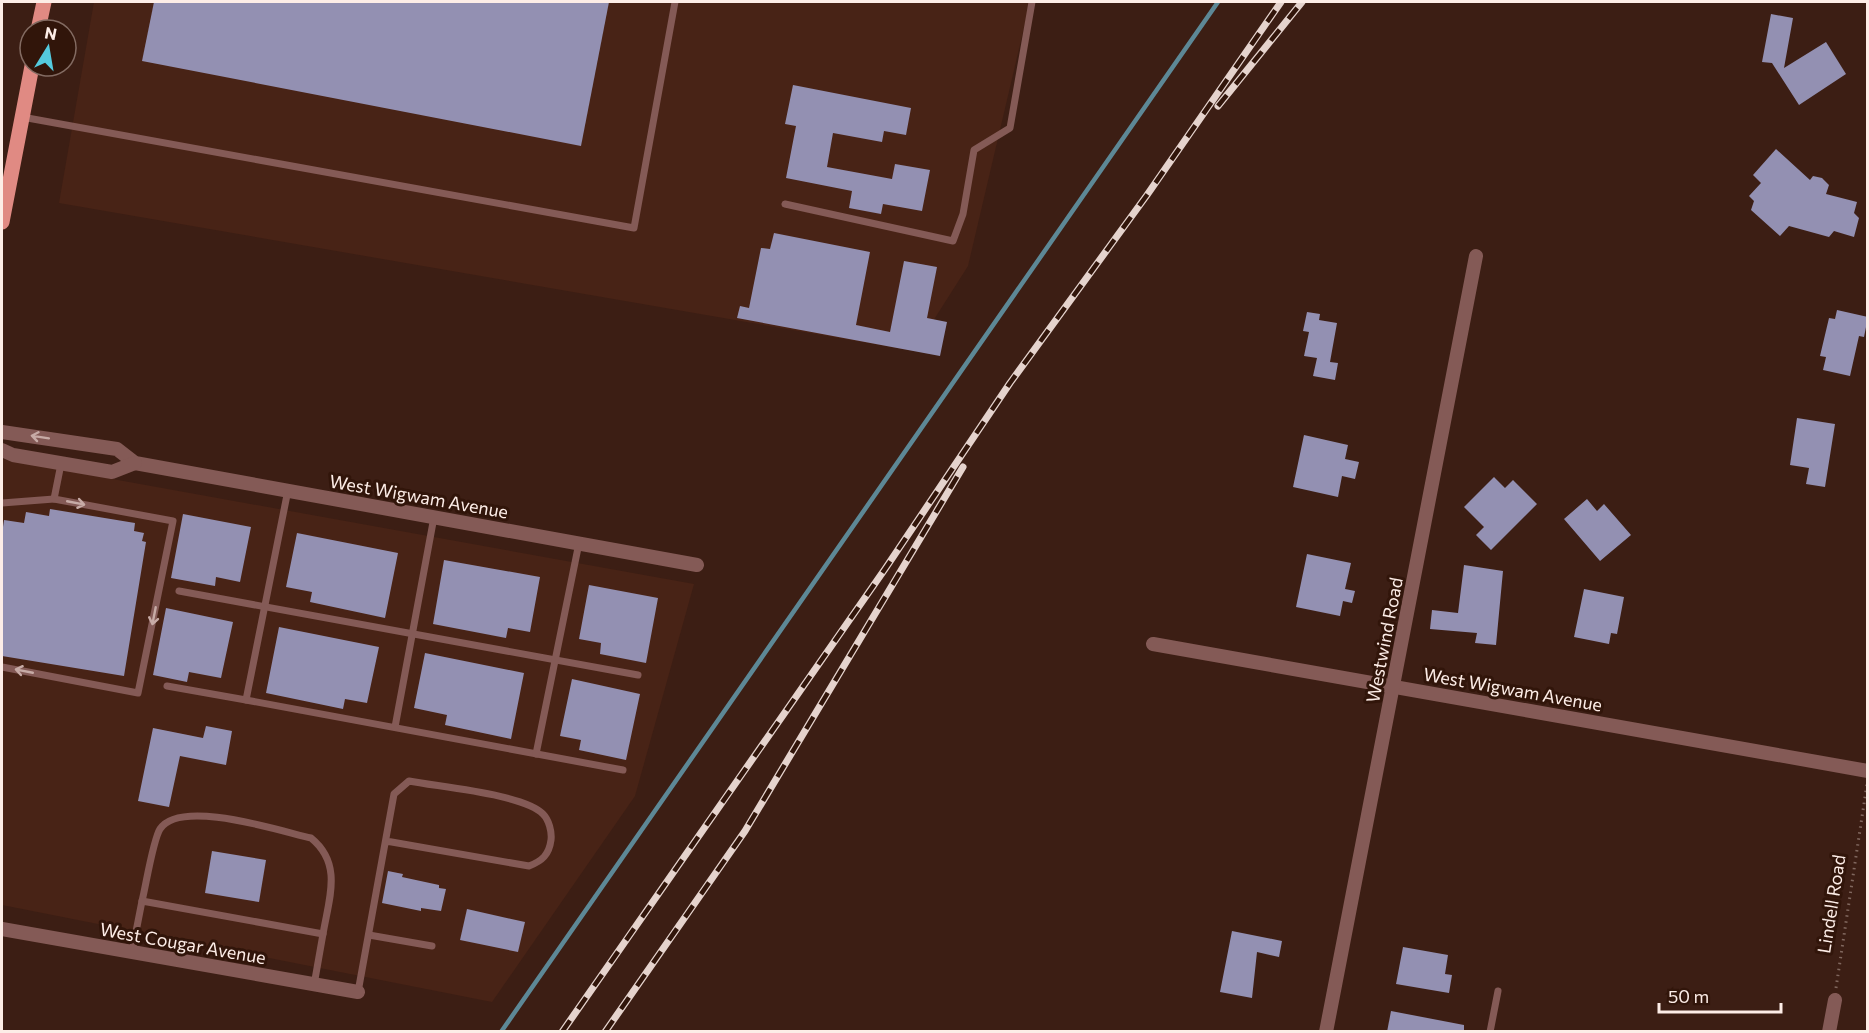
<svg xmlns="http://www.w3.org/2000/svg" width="1869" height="1033" font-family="Commissioner,sans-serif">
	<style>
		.built { fill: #482316 }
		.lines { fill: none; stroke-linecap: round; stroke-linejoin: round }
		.stream { stroke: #5d8896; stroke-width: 4.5 }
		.building { fill: #9390b2 }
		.path { stroke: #80675e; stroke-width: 3; stroke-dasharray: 1.5 4.5; stroke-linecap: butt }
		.service { stroke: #845a56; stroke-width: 7 }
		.minor { stroke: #845a56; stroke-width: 14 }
		.primary { stroke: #e08a83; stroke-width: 15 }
		.rail-casing { stroke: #e5d3cd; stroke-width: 7 }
		.rail { stroke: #31150a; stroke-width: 4.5; stroke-dasharray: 14; stroke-linecap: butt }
		.oneway { stroke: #c7aba6 }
		.labels { text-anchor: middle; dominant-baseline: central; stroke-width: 6; stroke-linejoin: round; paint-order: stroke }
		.street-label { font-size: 18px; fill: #fdede7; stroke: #31150a }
	</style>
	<rect width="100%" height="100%" fill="#3c1e14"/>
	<g class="built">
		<path d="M 94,2 L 1030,2 L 968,266 L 914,351 L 59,203 Z"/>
		<path d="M 2,459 L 694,584 L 635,796 L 492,1002 L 2,905 Z"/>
	</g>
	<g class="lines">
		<path class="stream" d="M 501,1032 L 1218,2"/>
	</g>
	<g class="building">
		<path d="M 154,2 L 609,2 L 581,146 L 142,61 Z"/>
		<path d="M 1771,14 L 1793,18 L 1784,68 L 1826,42 L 1846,74 L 1799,105 L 1772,63 L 1762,62 Z"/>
		<path d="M 793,85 L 911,108 L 906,135 L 884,131 L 882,142 L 833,133 L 827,167 L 892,179 L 895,164 L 930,170 L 922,211 L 883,204 L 881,214 L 849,208 L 852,191 L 786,178 L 796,126 L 785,124 Z"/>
		<path d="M 1776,149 L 1810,180 L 1813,176 L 1822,178 L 1829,185 L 1826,194 L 1857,202 L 1854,213 L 1859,218 L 1854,237 L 1834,231 L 1829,237 L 1789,226 L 1780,236 L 1751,210 L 1754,201 L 1749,196 L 1761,183 L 1753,175 Z"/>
		<path d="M 774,233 L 870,252 L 856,325 L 890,332 L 904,261 L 937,267 L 927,318 L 947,322 L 940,356 L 737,318 L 740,306 L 749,308 L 761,248 L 770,249 Z"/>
		<path d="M 1837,310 L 1868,317 L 1864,337 L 1859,336 L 1850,376 L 1823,370 L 1826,357 L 1820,356 L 1829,318 L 1835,319 Z"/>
		<path d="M 1307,312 L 1320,314 L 1319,320 L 1337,323 L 1330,362 L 1338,363 L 1335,380 L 1313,376 L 1317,358 L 1304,356 L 1309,332 L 1303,331 Z"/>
		<path d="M 1797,418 L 1835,424 L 1825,487 L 1806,484 L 1809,468 L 1790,465 Z"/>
		<path d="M 1304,435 L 1348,445 L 1345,459 L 1359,462 L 1355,479 L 1342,476 L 1338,497 L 1293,487 Z"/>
		<path d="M 1494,477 L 1505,488 L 1513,480 L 1537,504 L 1491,550 L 1476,535 L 1484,527 L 1464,507 Z"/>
		<path d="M 1587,499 L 1597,511 L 1604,504 L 1631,535 L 1600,561 L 1564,519 Z"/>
		<path d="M 50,509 L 135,523 L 134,531 L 144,533 L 142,541 L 146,542 L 124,676 L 2,656 L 2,534 L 4,520 L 24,523 L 26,512 L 49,516 Z"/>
		<path d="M 183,514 L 251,527 L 240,582 L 216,577 L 215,586 L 171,578 Z"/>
		<path d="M 297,533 L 398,553 L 385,618 L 310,602 L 312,592 L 286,587 Z"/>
		<path d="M 1307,554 L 1351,563 L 1345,589 L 1355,591 L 1352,603 L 1343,601 L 1340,616 L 1296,607 Z"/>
		<path d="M 444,560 L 540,577 L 530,632 L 508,628 L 506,638 L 433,624 Z"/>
		<path d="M 1464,565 L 1503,571 L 1496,645 L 1475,643 L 1477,633 L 1430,629 L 1432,610 L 1458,613 Z"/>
		<path d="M 589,585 L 658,598 L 646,663 L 600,654 L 601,643 L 579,639 Z"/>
		<path d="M 1584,589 L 1624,597 L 1617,634 L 1611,633 L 1609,644 L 1574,637 Z"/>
		<path d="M 166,608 L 233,622 L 221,678 L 189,672 L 187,682 L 153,675 Z"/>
		<path d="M 279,627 L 379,647 L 367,703 L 345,699 L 343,709 L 266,693 Z"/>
		<path d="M 425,653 L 524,673 L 511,739 L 445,725 L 447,715 L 414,708 Z"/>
		<path d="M 572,679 L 640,694 L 626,760 L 579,750 L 581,740 L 560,736 Z"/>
		<path d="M 206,726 L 232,731 L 226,765 L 180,756 L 169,807 L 138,801 L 153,728 L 203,738 Z"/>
		<path d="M 212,851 L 266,860 L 259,902 L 205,893 Z"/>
		<path d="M 388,871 L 403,874 L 402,877 L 439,885 L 439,888 L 446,889 L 441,911 L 421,908 L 421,911 L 382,903 Z"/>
		<path d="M 467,909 L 525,922 L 518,952 L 460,940 Z"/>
		<path d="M 1232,931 L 1282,941 L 1279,957 L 1257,952 L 1252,998 L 1220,992 Z"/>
		<path d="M 1403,947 L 1448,955 L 1445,974 L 1452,975 L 1449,993 L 1396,984 Z"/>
		<path d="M 1391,1011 L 1464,1025 L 1464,1032 L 1387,1032 Z"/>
	</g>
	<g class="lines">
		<path class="path" d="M 1836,988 L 1867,784"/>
		<g class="service">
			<path d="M 22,117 L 634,228 L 675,2"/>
			<path d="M 785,204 L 953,241 L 963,214 L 974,150 L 1010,128 L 1032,2"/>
			<path d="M 2,503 L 54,499"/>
			<path d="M 179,591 L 638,675"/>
			<path d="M 2,667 L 138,693 L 173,521 L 54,499 L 61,464"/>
			<path d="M 167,686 L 246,700 L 288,490"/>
			<path d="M 246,700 L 623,770"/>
			<path d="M 395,727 L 434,517"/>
			<path d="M 536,754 L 579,543"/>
			<path d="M 142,901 C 146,885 153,840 160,829 C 180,798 280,831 311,838 C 343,864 329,898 323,934"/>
			<path d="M 369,935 L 432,946"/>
			<path d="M 132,952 L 142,901 L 323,934 L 314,985"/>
			<path d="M 358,992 L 394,794 L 409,781 C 439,787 524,794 543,814 C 549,820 552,832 551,840 C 549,855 542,861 529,866 L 386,841"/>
			<path d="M 1490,1032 L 1498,991"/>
		</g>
		<g class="minor">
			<path d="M 2,432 L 117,449 L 135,463 L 697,565"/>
			<path d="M 2,450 L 13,455 L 112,472 L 135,463"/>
			<path d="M 1153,644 L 1868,771"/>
			<path d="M 2,929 L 358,992"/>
			<path d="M 1326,1032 L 1476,256"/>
			<path d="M 1829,1032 L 1835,1000"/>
		</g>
		<g class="primary">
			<path d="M 38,30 L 44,2"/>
			<path d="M 2,222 L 32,66"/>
		</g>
		<defs>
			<g id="rail">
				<path d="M 1218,106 L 1302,2"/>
				<path d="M 562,1032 L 885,569 L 1010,383 L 1147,195 L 1281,2"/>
				<path d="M 605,1032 L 745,831 L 963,467"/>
			</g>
		</defs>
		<use href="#rail" class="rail-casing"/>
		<use href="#rail" class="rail"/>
	</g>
	<defs><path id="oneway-shaft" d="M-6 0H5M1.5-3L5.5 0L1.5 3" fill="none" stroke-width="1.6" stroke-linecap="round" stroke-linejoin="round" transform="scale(1.5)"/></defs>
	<g class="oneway">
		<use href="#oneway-shaft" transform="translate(40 437) rotate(-171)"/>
		<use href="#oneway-shaft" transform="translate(76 503) rotate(11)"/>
		<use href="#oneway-shaft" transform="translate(154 616) rotate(101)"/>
		<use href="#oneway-shaft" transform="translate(24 671) rotate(-169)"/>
	</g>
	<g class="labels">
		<g class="street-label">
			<text transform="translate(419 496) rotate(10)">West Wigwam Avenue</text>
			<text transform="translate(1384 640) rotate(-79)">Westwind Road</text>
			<text transform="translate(1513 689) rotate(10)">West Wigwam Avenue</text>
			<text transform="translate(1831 904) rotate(-81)">Lindell Road</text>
			<text transform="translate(183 943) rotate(10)">West Cougar Avenue</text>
		</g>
	</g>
	<rect width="1869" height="1033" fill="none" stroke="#fdede7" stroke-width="6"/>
	<g transform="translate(48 48) rotate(11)"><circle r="28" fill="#31150a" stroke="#836b62" stroke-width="1.5"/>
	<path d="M0-4.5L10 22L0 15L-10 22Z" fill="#54cade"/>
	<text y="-9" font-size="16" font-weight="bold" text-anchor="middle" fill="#fdede7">N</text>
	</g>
	<path d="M1659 1003v9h122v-9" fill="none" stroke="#fdede7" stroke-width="3"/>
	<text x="1668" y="1003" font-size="18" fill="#fdede7" stroke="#31150a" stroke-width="4.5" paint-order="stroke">50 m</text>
</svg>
